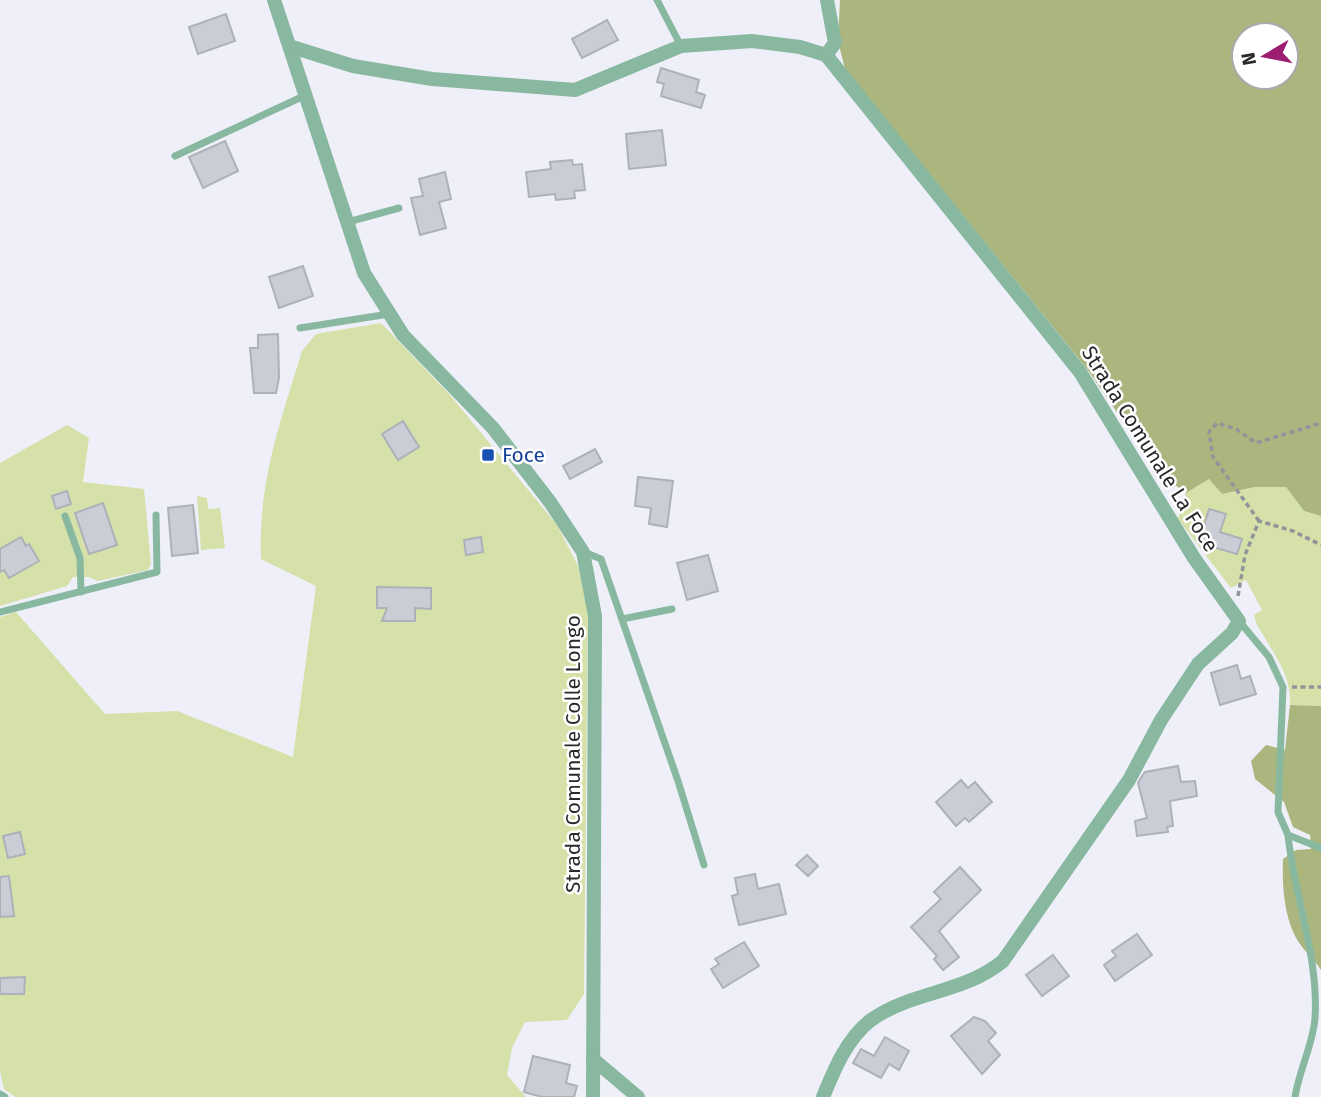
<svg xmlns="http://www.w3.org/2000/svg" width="1321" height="1097" font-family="'Fira Sans',sans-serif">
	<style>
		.green { fill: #d5e1a9 }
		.forest { fill: #abb67e; fill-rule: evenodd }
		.building { fill: #cbcdd6; stroke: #afb1b9; stroke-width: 2 }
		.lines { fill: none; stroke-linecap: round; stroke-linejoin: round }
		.path { stroke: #93949a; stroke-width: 3.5; stroke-dasharray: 5 3.5; stroke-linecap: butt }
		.service { stroke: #88b89f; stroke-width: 7 }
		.minor { stroke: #88b89f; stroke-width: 14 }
		.transit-dot { fill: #1a4fb4; stroke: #fff; stroke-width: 2.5 }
		.labels { text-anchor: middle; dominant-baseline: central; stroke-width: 5; stroke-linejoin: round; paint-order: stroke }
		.street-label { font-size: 21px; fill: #29292c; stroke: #fff }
		.transit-label { font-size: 21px; fill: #164399; stroke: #fff; text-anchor: start }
	</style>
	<rect width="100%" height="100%" fill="#eeeff8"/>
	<g class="green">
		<path d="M 381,323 L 450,395 L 557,525 L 579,568 L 588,615 L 584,994 L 567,1020 L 525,1022 L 512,1048 L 507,1075 L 526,1097 L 15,1097 L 4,1089 L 0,1071 L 0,617 L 16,612 L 105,714 L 177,711 L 293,757 L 316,586 L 261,559 C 258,482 280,423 302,351 L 316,334 Z"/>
		<path d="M 67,425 L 89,438 L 83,482 L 144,489 L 151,564 L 148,570 L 98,581 L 89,577 L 73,577 L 67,586 L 0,606 L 0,463 Z"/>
		<path d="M 1209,479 L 1222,494 L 1255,487 L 1286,487 L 1304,511 L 1321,516 L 1321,706 L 1290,705 C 1292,674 1271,650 1256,623 L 1254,615 L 1262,610 L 1246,580 L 1231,588 L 1178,519 L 1186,493 Z"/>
		<path d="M 197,496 L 207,498 L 208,509 L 220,508 L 225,548 L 201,550 Z"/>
	</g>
	<g class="forest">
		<path d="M 840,0 L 1321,0 L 1321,516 L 1304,511 L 1286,487 L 1255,487 L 1222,494 L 1209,479 L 1186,493 L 1160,474 L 1087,369 L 845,69 L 838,41 ZM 1244,35 L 1286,35 L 1286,77 L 1244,77 Z"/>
		<path d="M 1290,705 L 1321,706 L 1321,970 C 1315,960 1306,953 1300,944 C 1284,921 1282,886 1283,859 L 1296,850 L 1311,849 L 1310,835 L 1293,827 L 1284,802 L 1255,779 L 1251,761 L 1266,745 L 1285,750 Z"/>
	</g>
	<g class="building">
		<path d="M 226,14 L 235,41 L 198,54 L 189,27 Z"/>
		<path d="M 607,20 L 618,40 L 582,58 L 572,39 Z"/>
		<path d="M 661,68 L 699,80 L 696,92 L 705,95 L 701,108 L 661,96 L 664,84 L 657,82 Z"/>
		<path d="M 662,130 L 666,165 L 629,169 L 626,134 Z"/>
		<path d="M 225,141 L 238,171 L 203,188 L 189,157 Z"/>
		<path d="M 572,160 L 573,165 L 582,164 L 585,190 L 574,191 L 575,198 L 556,200 L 555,194 L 529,197 L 526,172 L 551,169 L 550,162 Z"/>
		<path d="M 445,172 L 451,199 L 439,202 L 446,228 L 420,235 L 411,198 L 423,196 L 419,179 Z"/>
		<path d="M 303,266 L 313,296 L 279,308 L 269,277 Z"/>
		<path d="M 278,334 L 279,378 L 276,393 L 254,393 L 250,348 L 258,348 L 258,335 Z"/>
		<path d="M 403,421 L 419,447 L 398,460 L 382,434 Z"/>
		<path d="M 595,449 L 602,462 L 570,479 L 563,466 Z"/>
		<path d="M 638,477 L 673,481 L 667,527 L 649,524 L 651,508 L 635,506 Z"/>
		<path d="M 67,491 L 71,504 L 56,509 L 52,496 Z"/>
		<path d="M 103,503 L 117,545 L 89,554 L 75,513 Z"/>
		<path d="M 193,505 L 198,553 L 172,556 L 168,508 Z"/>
		<path d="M 1209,509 L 1226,514 L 1220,532 L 1242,539 L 1237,554 L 1199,543 Z"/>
		<path d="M 21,537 L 26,546 L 29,544 L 39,561 L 9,578 L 4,570 L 0,572 L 0,549 Z"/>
		<path d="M 481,537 L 483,552 L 466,555 L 464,540 Z"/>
		<path d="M 708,555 L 718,591 L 687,600 L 677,563 Z"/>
		<path d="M 377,587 L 431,588 L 431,609 L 415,608 L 415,621 L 382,621 L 387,608 L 377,608 Z"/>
		<path d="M 1237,665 L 1241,679 L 1250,676 L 1256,694 L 1220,705 L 1211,673 Z"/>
		<path d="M 1178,766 L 1181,782 L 1195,781 L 1197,796 L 1170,801 L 1173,826 L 1167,827 L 1168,832 L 1137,836 L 1135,821 L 1147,818 L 1138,783 L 1142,776 L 1145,772 Z"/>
		<path d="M 961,780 L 968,788 L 975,782 L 992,802 L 969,822 L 965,818 L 956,826 L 936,802 Z"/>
		<path d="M 20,832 L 25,854 L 8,858 L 3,836 Z"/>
		<path d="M 807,855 L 818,866 L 808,876 L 796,865 Z"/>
		<path d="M 960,867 L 981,890 L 939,931 L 959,957 L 943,970 L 934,959 L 937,956 L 911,927 L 941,899 L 934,892 Z"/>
		<path d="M 755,874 L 758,889 L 779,884 L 786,914 L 739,925 L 732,896 L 738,894 L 735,878 Z"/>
		<path d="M 9,876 L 14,916 L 0,917 L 0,877 Z"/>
		<path d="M 1137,934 L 1152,955 L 1115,981 L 1104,965 L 1116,956 L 1112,951 Z"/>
		<path d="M 744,942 L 759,966 L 723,988 L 711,969 L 719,964 L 715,959 Z"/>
		<path d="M 1053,955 L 1069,976 L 1042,996 L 1026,975 Z"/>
		<path d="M 25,977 L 24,994 L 0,994 L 0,978 Z"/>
		<path d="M 974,1017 L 985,1021 L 996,1033 L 988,1041 L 1000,1055 L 982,1074 L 951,1036 Z"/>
		<path d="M 885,1037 L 909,1051 L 899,1070 L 889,1064 L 881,1078 L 853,1063 L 861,1049 L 874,1056 Z"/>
		<path d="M 533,1056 L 570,1065 L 566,1083 L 577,1086 L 574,1097 L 542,1097 L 524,1092 Z"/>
	</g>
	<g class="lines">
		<g class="path">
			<path d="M 1259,521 L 1213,457 L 1209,432 L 1217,423 L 1236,429 L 1256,443 L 1321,423"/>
			<path d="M 1238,596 L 1245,555 L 1259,521 L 1293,531 L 1321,545"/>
			<path d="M 1292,687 L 1321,687"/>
		</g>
		<g class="service">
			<path d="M 657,0 L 681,46"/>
			<path d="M 175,156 L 306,95"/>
			<path d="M 348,222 L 399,208"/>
			<path d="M 300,328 L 389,314"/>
			<path d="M 65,516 L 80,558 L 81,592"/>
			<path d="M 584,552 L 601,559 L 678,781 L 704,865"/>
			<path d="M 0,612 L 157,572 L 156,515"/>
			<path d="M 622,619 L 672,609"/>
			<path d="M 1239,621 L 1269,657 L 1283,687 L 1278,812 L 1288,835 L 1321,848"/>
			<path d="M 1288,835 C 1294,896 1319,957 1315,1018 C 1313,1045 1299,1070 1295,1097"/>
			<path d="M 0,1094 L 5,1097"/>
		</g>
		<g class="minor">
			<path d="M 274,0 L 364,273 L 403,335 L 493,428 L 550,502 L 583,552 L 595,616 L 593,1097"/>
			<path d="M 292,47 L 353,66 L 432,79 L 575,90 L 681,46 L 752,41 L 800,47 L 826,55 L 1080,372 L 1194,558 L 1239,621 L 1232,633 L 1198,664 L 1161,720 L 1129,780 L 1003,961 C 963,994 911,991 871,1020 C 847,1038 834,1070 823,1097"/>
			<path d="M 826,55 L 835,43 L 827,0"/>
			<path d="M 593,1059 L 638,1097"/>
		</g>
	</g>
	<rect class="transit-dot" x="481" y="448" width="14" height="14" rx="3.5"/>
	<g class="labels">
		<g class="street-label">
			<text transform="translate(1150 449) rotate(58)">Strada Comunale La Foce</text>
			<text transform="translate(573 754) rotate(-90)">Strada Comunale Colle Longo</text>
		</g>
		<g class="transit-label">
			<text x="502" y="455">Foce</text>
		</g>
	</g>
	<g transform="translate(1265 56) rotate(260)"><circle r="33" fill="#ffffff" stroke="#a9a9ab" stroke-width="2"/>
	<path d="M0-5L12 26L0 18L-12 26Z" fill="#9d1d71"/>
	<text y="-10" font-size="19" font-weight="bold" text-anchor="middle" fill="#29292c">N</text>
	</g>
</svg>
